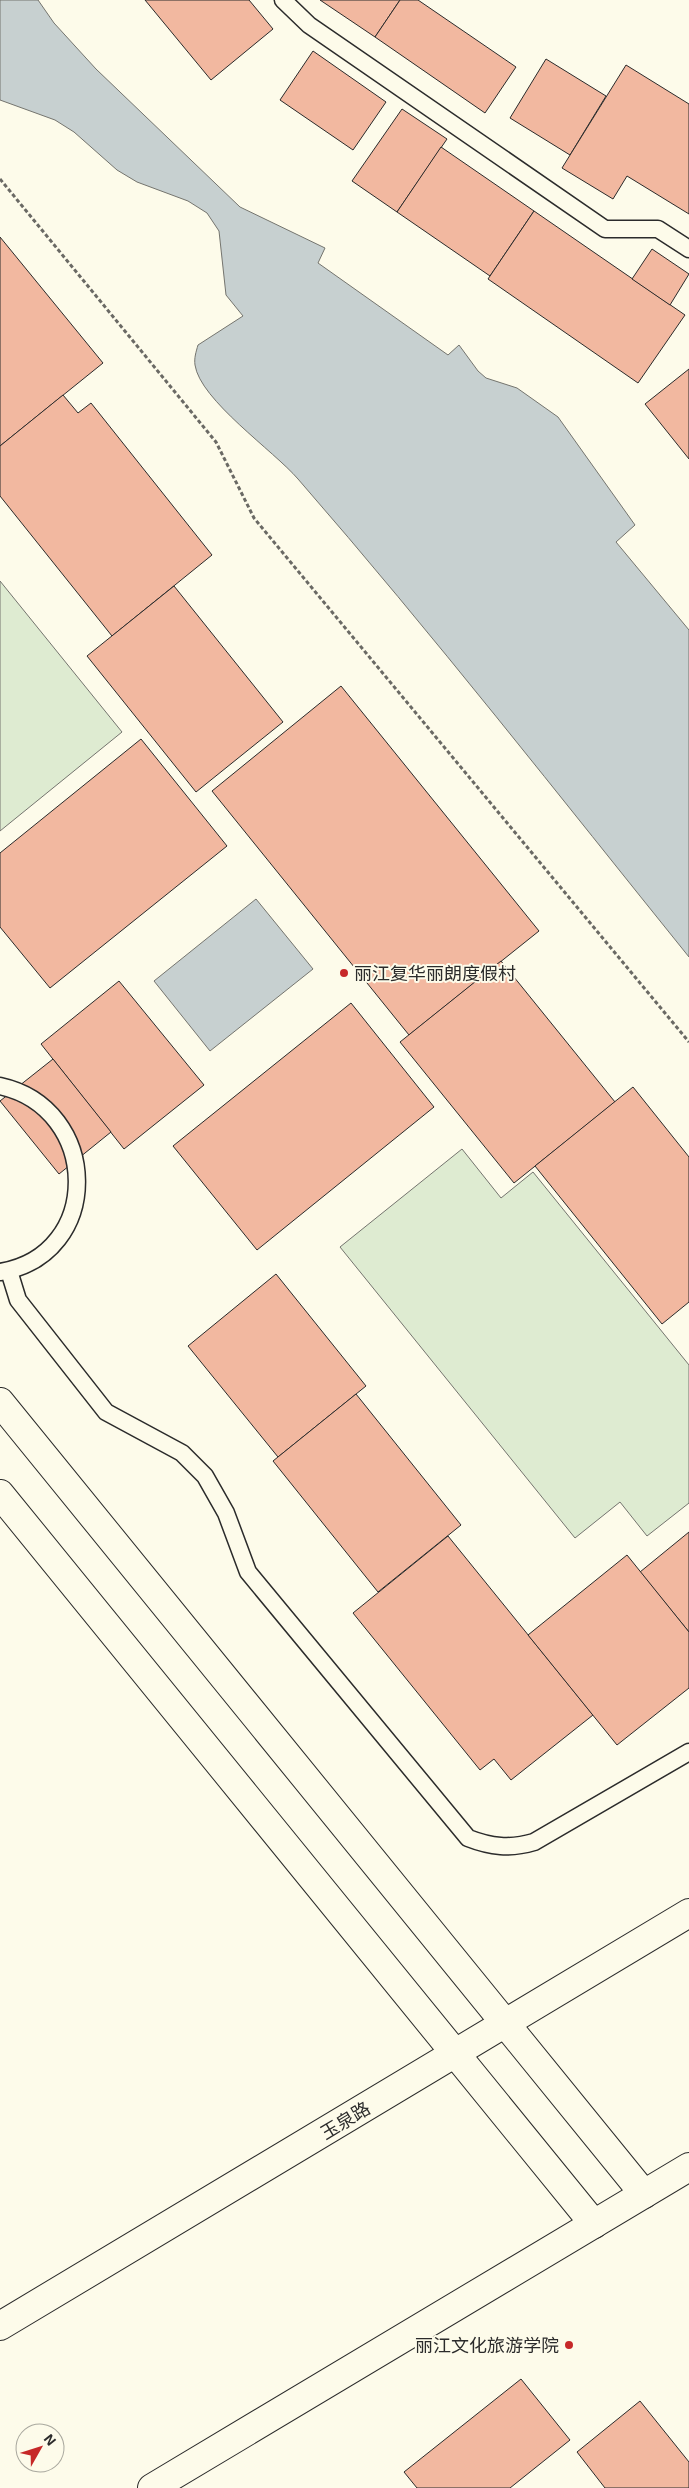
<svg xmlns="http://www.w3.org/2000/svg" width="689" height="2488" font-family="'Exo 2','Noto Sans SC',sans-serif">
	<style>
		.green { fill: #deebd1; stroke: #74746e }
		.water { fill: #c7d0d0; stroke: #74746e }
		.building { fill: #f2b8a0; stroke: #2b2b2b }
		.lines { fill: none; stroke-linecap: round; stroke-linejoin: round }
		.service-casing { stroke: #2b2b2b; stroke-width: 19 }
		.tertiary-casing { stroke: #2b2b2b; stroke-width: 30 }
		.trunk-casing { stroke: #2b2b2b; stroke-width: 30 }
		.path { stroke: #6a6964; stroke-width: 3; stroke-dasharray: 4 2.5; stroke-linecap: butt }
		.service { stroke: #fdfbea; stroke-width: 16 }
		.tertiary { stroke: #fdfbea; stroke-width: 28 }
		.trunk { stroke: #fdfbea; stroke-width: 28 }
		.poi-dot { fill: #c62828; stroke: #fdfbea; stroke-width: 2 }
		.labels { text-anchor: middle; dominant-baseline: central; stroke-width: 4; stroke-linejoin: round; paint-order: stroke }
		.poi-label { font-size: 18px; fill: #2b2b2b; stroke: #fdfbea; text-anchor: start }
		.street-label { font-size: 18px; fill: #2b2b2b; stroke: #fdfbea }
	</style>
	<rect width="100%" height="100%" fill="#fdfbea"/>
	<g class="green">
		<path d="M 0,581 L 122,732 L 0,831 Z"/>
		<path d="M 462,1149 L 501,1198 L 533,1172 L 689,1365 L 689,1503 L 647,1536 L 620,1502 L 575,1538 L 340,1247 Z"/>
	</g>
	<g class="water">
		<path d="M 0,0 L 38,0 L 54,23 L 96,69 L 240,207 L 325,248 L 318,263 L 448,355 L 459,345 L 478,371 L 486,378 L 517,388 L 558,417 L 635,525 L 616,542 L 689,630 L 689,957 C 560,797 433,634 298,479 C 274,451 200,400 195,365 C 194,358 196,352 198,345 L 243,316 L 226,295 L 219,231 L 207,213 L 188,201 L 137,182 L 117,170 L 74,132 L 55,120 L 0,100 Z"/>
		<path d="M 256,899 L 313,969 L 210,1051 L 154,981 Z"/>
	</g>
	<g class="building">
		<path d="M 145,0 L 249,0 L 273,29 L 211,80 Z"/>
		<path d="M 320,0 L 400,0 L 375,37 Z"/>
		<path d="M 400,0 L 418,0 L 516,67 L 485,113 L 375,37 Z"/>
		<path d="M 313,51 L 386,102 L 353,150 L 280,100 Z"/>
		<path d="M 546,59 L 606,96 L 570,155 L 510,118 Z"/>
		<path d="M 626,65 L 689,104 L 689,214 L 627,176 L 613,199 L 562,168 Z"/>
		<path d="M 402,109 L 447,139 L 397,212 L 352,181 Z"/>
		<path d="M 441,147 L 534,211 L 490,276 L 397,212 Z"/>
		<path d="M 534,211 L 685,315 L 638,383 L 488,279 Z"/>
		<path d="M 0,237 L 103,363 L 0,446 Z"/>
		<path d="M 652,249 L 689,274 L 670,305 L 632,279 Z"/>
		<path d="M 689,369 L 689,459 L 645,404 Z"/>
		<path d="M 63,395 L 78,413 L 91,403 L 212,555 L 112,636 L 0,496 L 0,446 Z"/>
		<path d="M 174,586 L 283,722 L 196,792 L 87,656 Z"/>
		<path d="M 341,686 L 539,931 L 409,1035 L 212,791 Z"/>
		<path d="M 141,739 L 227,846 L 50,988 L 0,927 L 0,853 Z"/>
		<path d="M 501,961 L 615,1102 L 514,1183 L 400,1042 Z"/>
		<path d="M 119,981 L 204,1085 L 124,1149 L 41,1044 Z"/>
		<path d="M 351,1003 L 434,1107 L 257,1250 L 173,1146 Z"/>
		<path d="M 53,1059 L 111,1132 L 59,1174 L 0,1101 Z"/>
		<path d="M 633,1087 L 689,1157 L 689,1302 L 662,1324 L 535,1166 Z"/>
		<path d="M 276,1274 L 366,1386 L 278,1457 L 188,1346 Z"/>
		<path d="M 356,1394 L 461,1525 L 378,1592 L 273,1461 Z"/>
		<path d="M 689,1532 L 689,1632 L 640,1572 Z"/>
		<path d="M 448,1536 L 593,1715 L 511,1780 L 494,1759 L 480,1770 L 353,1613 Z"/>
		<path d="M 627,1555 L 689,1632 L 689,1688 L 617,1745 L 528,1635 Z"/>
		<path d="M 521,2379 L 570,2440 L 510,2488 L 417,2488 L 404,2472 Z"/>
		<path d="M 640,2401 L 689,2462 L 689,2488 L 605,2488 L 577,2452 Z"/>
	</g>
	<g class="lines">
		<defs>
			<g id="service">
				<path d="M 283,0 L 309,25 L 605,229 L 658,229 L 689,249"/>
				<path d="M 0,1086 C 101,1108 104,1255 0,1272"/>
				<path d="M 9,1271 L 18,1300 L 106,1412 L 182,1453 L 205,1476 L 226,1513 L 248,1572 L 468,1838 C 491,1847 510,1849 534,1842 L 689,1752"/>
			</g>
			<g id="tertiary">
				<path d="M 0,1402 L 644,2194"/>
				<path d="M 0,1494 L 594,2224"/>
			</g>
			<g id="trunk">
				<path d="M 0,2326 L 689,1913"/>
				<path d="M 152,2488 L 689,2167"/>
			</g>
		</defs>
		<use href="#service" class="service-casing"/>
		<use href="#tertiary" class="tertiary-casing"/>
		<use href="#trunk" class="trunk-casing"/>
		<path class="path" d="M 0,179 L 216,442 L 254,518 L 689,1042"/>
		<use href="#service" class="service"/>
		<use href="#tertiary" class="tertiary"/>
		<use href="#trunk" class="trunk"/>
	</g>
	<g class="poi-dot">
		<circle cx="344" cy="973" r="5"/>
		<circle cx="569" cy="2345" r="5"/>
	</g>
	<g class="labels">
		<g class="poi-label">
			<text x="354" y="973">丽江复华丽朗度假村</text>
			<text x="559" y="2345" text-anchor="end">丽江文化旅游学院</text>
		</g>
		<g class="street-label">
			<text transform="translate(345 2120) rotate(-31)">玉泉路</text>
		</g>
	</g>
	<g transform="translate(40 2448) rotate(51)"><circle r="24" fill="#fdfbea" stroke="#a9a89e"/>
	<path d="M0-4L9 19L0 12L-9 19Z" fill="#c62828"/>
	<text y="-8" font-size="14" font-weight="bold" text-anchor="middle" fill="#2b2b2b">N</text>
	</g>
</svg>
